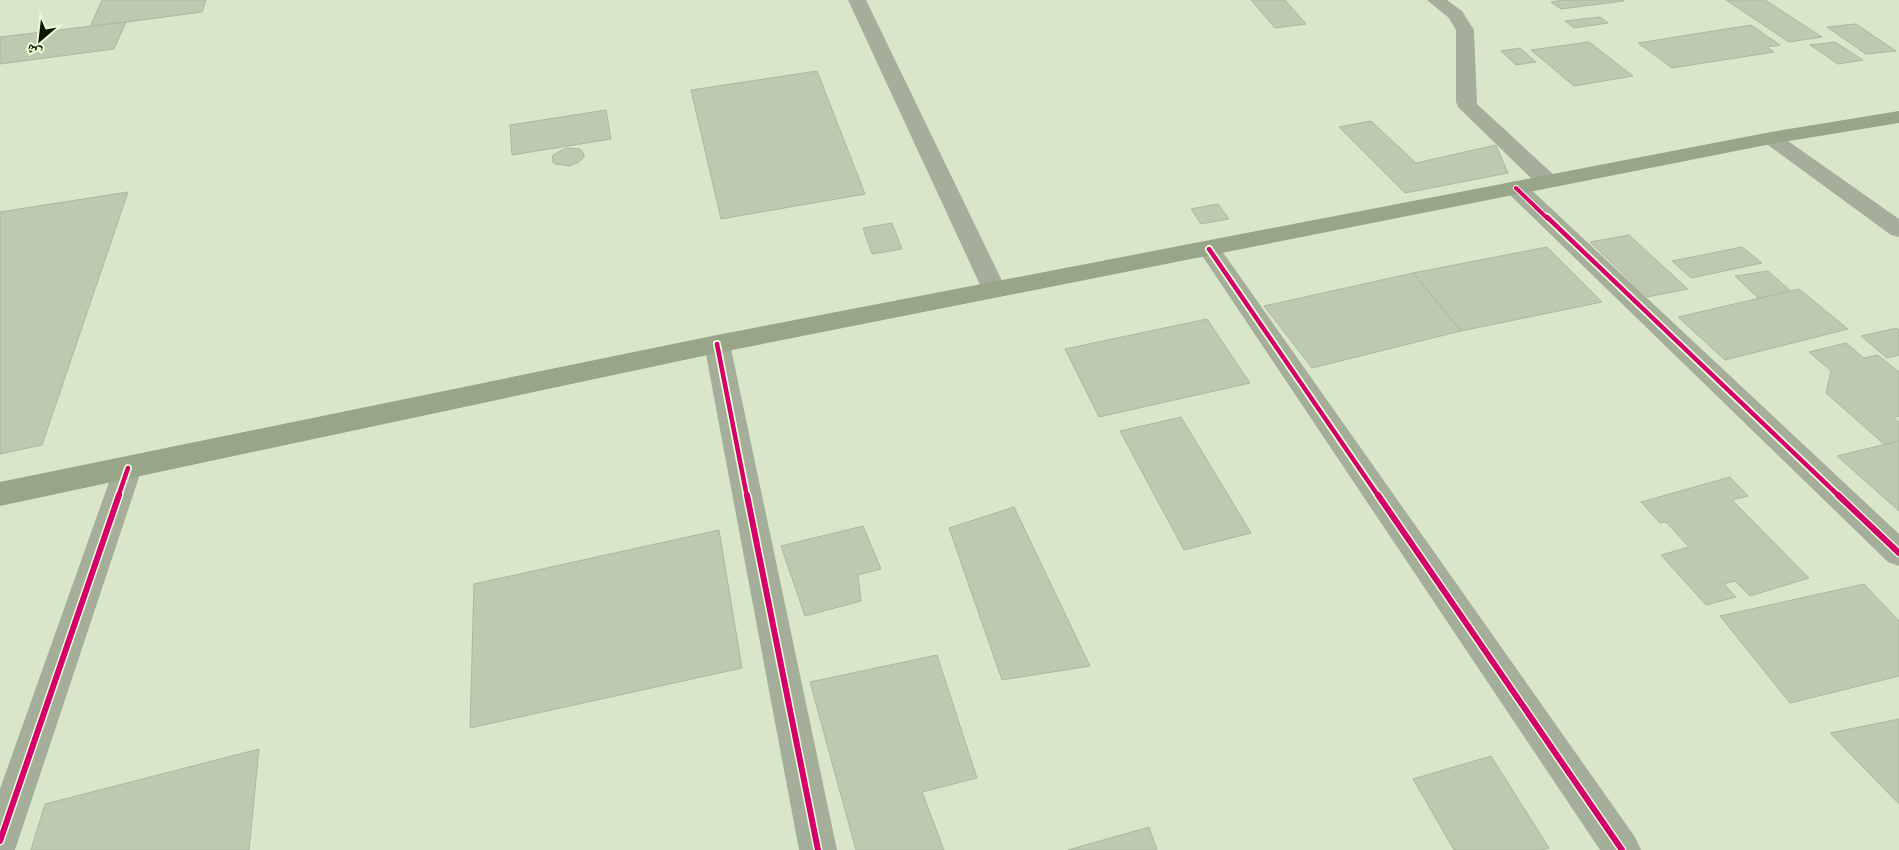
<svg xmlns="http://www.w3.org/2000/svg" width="1899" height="850" font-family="'Space Grotesk','Noto Naskh Arabic',sans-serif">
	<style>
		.building { fill: #becab0; stroke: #acb7a1 }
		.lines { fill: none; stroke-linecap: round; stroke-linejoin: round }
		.minor { fill: #a5ae9b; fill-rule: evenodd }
		.major { fill: #99a589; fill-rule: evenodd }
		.cycleway-far2-casing { stroke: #eafed3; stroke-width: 6 }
		.cycleway-far1-casing { stroke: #eafed3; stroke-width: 8 }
		.cycleway-casing { stroke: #eafed3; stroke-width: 9 }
		.cycleway-far2 { stroke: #d6006c; stroke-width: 4 }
		.cycleway-far1 { stroke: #d6006c; stroke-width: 4.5 }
		.cycleway { stroke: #d6006c; stroke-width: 6 }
	</style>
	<rect width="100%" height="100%" fill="#d9e6ca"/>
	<g class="building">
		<path d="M 102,0 L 206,0 L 202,12 L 90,27 Z"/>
		<path d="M 1251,0 L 1285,0 L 1306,24 L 1275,28 Z"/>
		<path d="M 1563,0 L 1623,0 L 1624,1 L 1561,9 L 1551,2 Z"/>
		<path d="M 1726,0 L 1765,0 L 1822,37 L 1789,42 Z"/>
		<path d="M 1600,17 L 1608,23 L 1574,28 L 1565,21 Z"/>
		<path d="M 126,22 L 114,49 L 0,64 L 0,37 Z"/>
		<path d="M 1856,24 L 1896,51 L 1866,54 L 1827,27 Z"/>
		<path d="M 1751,25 L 1780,45 L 1767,47 L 1774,52 L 1672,68 L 1638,43 Z"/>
		<path d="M 1589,42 L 1633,76 L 1574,86 L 1531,50 Z"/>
		<path d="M 1835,42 L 1863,60 L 1838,64 L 1810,45 Z"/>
		<path d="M 1520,48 L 1536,62 L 1516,65 L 1501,51 Z"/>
		<path d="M 817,71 L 865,194 L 721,219 L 691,90 Z"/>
		<path d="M 606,110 L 611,139 L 512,155 L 510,125 Z"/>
		<path d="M 1371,121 L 1416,163 L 1496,145 L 1508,173 L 1405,193 L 1339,127 Z"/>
		<path d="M 566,148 L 580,149 L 584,154 L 584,157 L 579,162 L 569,166 L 555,164 L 552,161 L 553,155 Z"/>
		<path d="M 128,192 L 42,445 L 0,454 L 0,212 Z"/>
		<path d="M 1218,204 L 1229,219 L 1201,224 L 1191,209 Z"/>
		<path d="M 892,223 L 902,249 L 872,254 L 863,228 Z"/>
		<path d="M 1629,235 L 1688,289 L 1647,297 L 1590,242 Z"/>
		<path d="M 1547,247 L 1602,302 L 1461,331 L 1413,273 Z"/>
		<path d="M 1742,247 L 1762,263 L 1691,278 L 1672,261 Z"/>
		<path d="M 1768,271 L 1793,293 L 1758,298 L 1735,276 Z"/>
		<path d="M 1413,273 L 1461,331 L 1312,368 L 1264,306 Z"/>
		<path d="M 1799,289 L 1848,329 L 1725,360 L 1678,317 Z"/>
		<path d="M 1207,319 L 1250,383 L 1099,417 L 1065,349 Z"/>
		<path d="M 1897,328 L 1899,330 L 1899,355 L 1887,358 L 1861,336 Z"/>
		<path d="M 1846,343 L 1864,358 L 1878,355 L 1899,372 L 1899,416 L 1894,418 L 1899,422 L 1899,441 L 1885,445 L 1826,393 L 1831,371 L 1809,352 Z"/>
		<path d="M 1181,417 L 1251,533 L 1184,550 L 1120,431 Z"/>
		<path d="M 1899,441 L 1899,511 L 1837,456 Z"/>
		<path d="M 1730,477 L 1748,496 L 1732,500 L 1809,578 L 1750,596 L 1735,581 L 1724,584 L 1736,597 L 1706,605 L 1661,555 L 1689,547 L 1666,522 L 1660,523 L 1641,502 Z"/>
		<path d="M 1014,507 L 1090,666 L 1002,680 L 949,528 Z"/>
		<path d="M 863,526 L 881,569 L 858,575 L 861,601 L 805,616 L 781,546 Z"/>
		<path d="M 719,530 L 742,668 L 470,728 L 474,584 Z"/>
		<path d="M 1864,584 L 1899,621 L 1899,676 L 1790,703 L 1720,616 Z"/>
		<path d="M 937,655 L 977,778 L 922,792 L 944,850 L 856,850 L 810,682 Z"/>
		<path d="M 1899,719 L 1899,804 L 1830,733 Z"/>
		<path d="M 259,749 L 249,850 L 31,850 L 45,804 Z"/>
		<path d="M 1491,756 L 1549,848 L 1541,850 L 1454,850 L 1413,779 Z"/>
		<path d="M 1149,827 L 1157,850 L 1068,850 Z"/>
	</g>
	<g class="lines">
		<g class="minor">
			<path d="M 848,0 L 866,0 L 1006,289 L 1003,295 L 994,297 L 985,295 L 982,289 Z"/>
			<path d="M 1427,0 L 1447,0 L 1462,11 L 1474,30 L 1477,104 L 1555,176 L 1558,181 L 1555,186 L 1547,188 L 1539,186 L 1458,107 L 1456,102 L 1456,30 L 1449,18 Z"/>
			<path d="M 1771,132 L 1778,134 L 1899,219 L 1899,237 L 1891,235 L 1764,142 L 1760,138 L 1764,134 Z"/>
			<path d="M 1516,181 L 1524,183 L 1899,534 L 1899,566 L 1888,562 L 1508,193 L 1505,188 L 1508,183 Z"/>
			<path d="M 1209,241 L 1217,244 L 1635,837 L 1641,850 L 1600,850 L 1201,254 L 1197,249 L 1201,244 Z"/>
			<path d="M 717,335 L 726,338 L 730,344 L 837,850 L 799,850 L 704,344 L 708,338 Z"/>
			<path d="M 128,457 L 138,460 L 142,468 L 18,841 L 15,850 L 0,850 L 0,789 L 114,468 L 118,460 Z"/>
		</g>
		<path class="major" d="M 1899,111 L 1899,123 L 1771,144 L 717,353 L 0,506 L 0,482 L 717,335 L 1771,132 Z"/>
		<defs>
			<path id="cycleway-far2" d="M 1516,188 L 1548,219"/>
			<g id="cycleway-far1">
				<path d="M 1547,217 L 1840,497"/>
				<path d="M 1209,249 L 1379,497"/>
				<path d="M 717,344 L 747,497"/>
				<path d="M 118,497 L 128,468"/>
			</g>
			<g id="cycleway">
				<path d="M 747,495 L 818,850"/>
				<path d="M 1378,495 L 1622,850"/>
				<path d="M 1838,495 L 1899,553"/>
				<path d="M 0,841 L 119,495"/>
			</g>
		</defs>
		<use href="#cycleway-far2" class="cycleway-far2-casing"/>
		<use href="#cycleway-far1" class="cycleway-far1-casing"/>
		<use href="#cycleway" class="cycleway-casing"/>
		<use href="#cycleway-far2" class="cycleway-far2"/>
		<use href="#cycleway-far1" class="cycleway-far1"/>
		<use href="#cycleway" class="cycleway"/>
	</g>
	<g transform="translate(40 40) rotate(208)" stroke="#eafed3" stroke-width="4" paint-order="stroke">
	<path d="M0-4L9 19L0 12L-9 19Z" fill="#0e1503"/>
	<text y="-8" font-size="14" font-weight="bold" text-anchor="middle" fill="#0e1503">ش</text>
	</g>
</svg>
